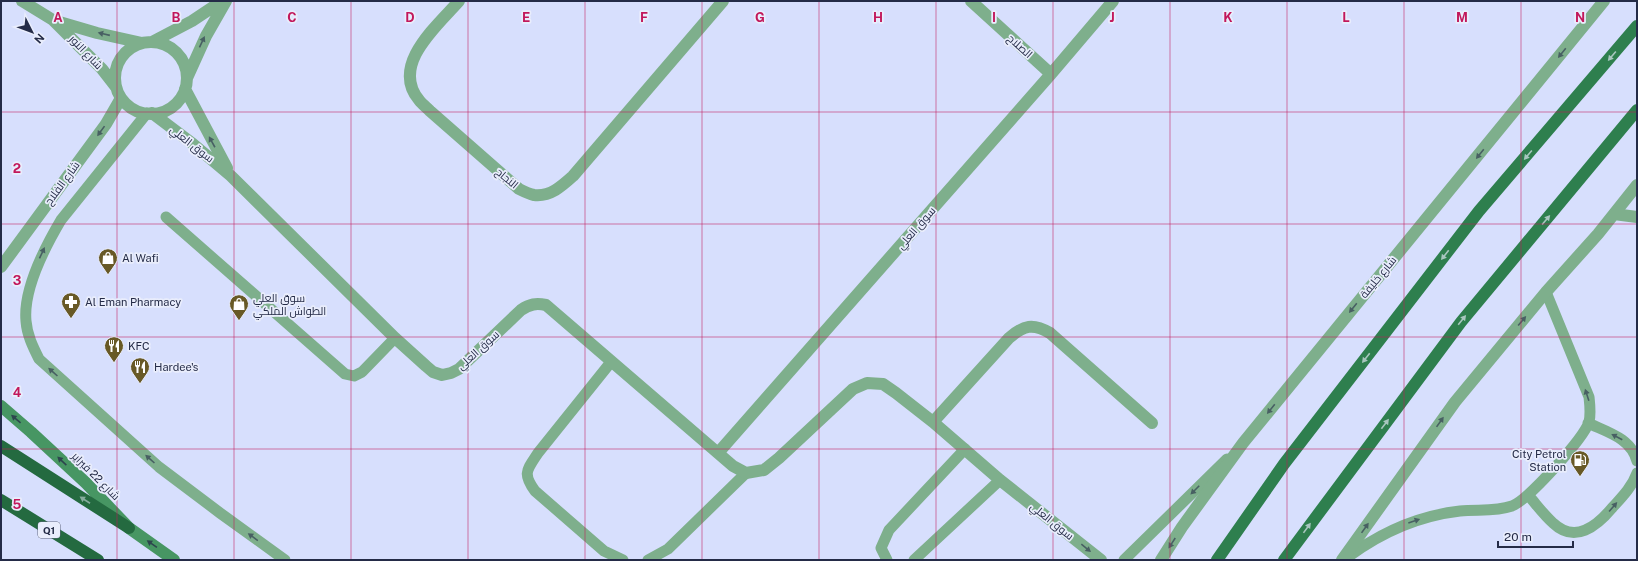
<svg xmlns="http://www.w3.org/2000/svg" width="1638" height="561" font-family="'Public Sans',Cairo,sans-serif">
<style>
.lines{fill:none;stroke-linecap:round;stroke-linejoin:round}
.lane{stroke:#7eaf8c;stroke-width:11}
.street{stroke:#7eaf8c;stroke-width:12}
.secondary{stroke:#479663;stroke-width:12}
.primary{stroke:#2e7f4e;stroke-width:12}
.highway{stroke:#246a40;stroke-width:12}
.oneway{fill:#486063}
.oneway2{fill:#a8c6bf}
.oneway3{fill:#2d464e}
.oneway4{fill:#86ac9e}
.grid{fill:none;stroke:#c2185b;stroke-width:1;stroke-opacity:0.55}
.labels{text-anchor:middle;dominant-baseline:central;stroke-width:3.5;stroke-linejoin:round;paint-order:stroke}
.shield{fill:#e9edfc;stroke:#5f657d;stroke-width:1}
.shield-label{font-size:10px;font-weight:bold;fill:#242b47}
.street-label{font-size:11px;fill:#242b47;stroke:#e9edfc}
.poi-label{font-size:11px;fill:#242b47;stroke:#e9edfc;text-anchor:start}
.grid-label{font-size:13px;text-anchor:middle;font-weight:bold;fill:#c2185b;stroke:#e9edfc;stroke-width:3.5;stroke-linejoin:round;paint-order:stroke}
</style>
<rect width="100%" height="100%" fill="#d7dffd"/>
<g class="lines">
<path class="lane" d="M 147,113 L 61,220 C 45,247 23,289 26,321 C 27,335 33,347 39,359 L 159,467 L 220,513 L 285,560
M 166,217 L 345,374 L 354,376 L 362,372 L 395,338
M 611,362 L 538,453 C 527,470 522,473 535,491 L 604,551 L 623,560
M 1588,423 C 1607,432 1631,438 1637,461
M 1528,495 C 1536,504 1544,515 1553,523 C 1575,544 1597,526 1612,508 C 1622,497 1632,487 1637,473
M 648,560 L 668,549 L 746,473
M 887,560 L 881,548 L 889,530 L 965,449
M 914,560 L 1000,480
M 1124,560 L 1227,459
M 1344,560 C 1379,533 1417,516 1460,511 C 1477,509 1495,512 1512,506 C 1529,499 1583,439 1589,422 C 1591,414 1590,406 1589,397 L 1546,292"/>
<path class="street" d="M 22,1 L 53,20 L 102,69 L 116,87
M 459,1 C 437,26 390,65 419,100 C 422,104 426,107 430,111 L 519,189 C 523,191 529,194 534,195 C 550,197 562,186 573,176 L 723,1
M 971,1 L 1051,74
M 56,21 L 97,33 L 142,43
M 152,42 L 192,21 L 222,1
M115 78a36 36 0 1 1 72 0a36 36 0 1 1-72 0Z
M 187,78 L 206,36 L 226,1
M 185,89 L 227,168
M 152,113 L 193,144 L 231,176 L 395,338 L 426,366 L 433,372 L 442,375 L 451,373 L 459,369 L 521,310 C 530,304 536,303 546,305 L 733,466 L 746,473 L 764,470 L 779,458 L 853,389 L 867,383 L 883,384 L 896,393 L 933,422 L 1000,480 L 1101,560
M 1614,214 L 1637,217
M 1,267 L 106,124 L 121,98
M 933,422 L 1009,338 C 1024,325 1033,323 1050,333 L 1152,423
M 718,453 L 1051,74 L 1113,1
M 1161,560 L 1182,527 L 1243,443 L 1604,1
M 1342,560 L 1455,402 L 1546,292 L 1598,234 L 1637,185"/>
<path class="secondary" d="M 1,406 L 31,432 L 86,483 L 129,528 L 174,560"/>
<path class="primary" d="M 1217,560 L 1284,464 L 1479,211 L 1637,26
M 1284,560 L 1461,322 L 1637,110"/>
<path class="highway" d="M 1,446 L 129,528
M 1,500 L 98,560"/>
</g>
<defs><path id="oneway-solid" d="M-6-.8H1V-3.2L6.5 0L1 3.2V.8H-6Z"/></defs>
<g class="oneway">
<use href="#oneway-solid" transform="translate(104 34) rotate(-167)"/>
<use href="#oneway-solid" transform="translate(202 42) rotate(-65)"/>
<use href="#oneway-solid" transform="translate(1562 53) rotate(129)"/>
<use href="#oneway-solid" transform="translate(101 131) rotate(126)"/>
<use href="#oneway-solid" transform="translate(212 142) rotate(-119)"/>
<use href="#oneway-solid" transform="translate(1480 154) rotate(129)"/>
<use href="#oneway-solid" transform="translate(42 253) rotate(-65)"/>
<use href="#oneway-solid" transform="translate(1353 308) rotate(129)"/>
<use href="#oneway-solid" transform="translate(1522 321) rotate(-50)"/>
<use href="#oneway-solid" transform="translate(53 372) rotate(-138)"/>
<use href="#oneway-solid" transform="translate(1587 395) rotate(-108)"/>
<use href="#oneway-solid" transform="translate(1271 409) rotate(129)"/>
<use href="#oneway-solid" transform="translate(1440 422) rotate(-55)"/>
<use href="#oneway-solid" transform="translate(1617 437) rotate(-152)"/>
<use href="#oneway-solid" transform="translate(150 459) rotate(-138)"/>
<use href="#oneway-solid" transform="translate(1195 490) rotate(135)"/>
<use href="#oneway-solid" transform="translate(1613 507) rotate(-49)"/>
<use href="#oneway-solid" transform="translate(1414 521) rotate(-19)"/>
<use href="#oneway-solid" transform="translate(1365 528) rotate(-55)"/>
<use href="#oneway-solid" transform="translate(253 537) rotate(-144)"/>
<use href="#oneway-solid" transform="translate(1172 543) rotate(123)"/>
<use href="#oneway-solid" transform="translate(1086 548) rotate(39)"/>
</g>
<g class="oneway2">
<use href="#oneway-solid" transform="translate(1612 56) rotate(130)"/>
<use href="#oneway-solid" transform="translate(1528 155) rotate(130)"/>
<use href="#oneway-solid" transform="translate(1546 220) rotate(-50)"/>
<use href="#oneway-solid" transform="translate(1445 255) rotate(128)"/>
<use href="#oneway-solid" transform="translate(1462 320) rotate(-51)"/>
<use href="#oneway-solid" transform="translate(1366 358) rotate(128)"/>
<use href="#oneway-solid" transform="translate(1385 424) rotate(-53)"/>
<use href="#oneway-solid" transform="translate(1307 528) rotate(-54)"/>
</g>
<g class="oneway3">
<use href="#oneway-solid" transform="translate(16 419) rotate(-140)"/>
<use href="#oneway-solid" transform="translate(62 461) rotate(-137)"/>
<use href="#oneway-solid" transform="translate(152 544) rotate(-145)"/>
</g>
<use class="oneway4" href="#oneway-solid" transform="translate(85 500) rotate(-147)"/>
<path class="grid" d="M 117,1 L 117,560M 234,1 L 234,560M 351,1 L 351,560M 468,1 L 468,560M 585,1 L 585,560M 702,1 L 702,560M 819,1 L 819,560M 936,1 L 936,560M 1053,1 L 1053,560M 1170,1 L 1170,560M 1287,1 L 1287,560M 1404,1 L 1404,560M 1521,1 L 1521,560M 1,112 L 1637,112M 1,224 L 1637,224M 1,337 L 1637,337M 1,449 L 1637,449"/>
<defs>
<g id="shop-pin" transform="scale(1)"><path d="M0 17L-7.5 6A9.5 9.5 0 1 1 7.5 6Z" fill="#685926" stroke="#e9edfc"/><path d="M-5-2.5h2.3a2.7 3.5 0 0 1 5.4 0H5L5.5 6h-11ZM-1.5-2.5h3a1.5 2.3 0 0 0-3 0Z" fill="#fff"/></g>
<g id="pharmacy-pin" transform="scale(1)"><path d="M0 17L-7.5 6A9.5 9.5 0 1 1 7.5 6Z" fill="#685926" stroke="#e9edfc"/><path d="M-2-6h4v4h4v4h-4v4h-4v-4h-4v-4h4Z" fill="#fff"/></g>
<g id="restaurant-pin" transform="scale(1)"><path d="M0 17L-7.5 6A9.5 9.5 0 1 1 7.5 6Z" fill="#685926" stroke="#e9edfc"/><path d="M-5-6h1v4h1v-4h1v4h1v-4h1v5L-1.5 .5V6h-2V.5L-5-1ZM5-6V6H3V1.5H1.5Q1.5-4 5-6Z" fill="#fff"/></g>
<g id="fuel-pin" transform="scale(1)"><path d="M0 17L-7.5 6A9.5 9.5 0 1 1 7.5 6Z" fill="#685926" stroke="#e9edfc"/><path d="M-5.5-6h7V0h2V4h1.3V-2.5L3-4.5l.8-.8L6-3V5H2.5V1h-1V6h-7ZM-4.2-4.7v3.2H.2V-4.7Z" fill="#fff"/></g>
</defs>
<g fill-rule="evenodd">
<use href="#shop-pin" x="108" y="258"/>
<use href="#pharmacy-pin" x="71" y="302"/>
<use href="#shop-pin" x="239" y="304"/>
<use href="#restaurant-pin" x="114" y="346"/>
<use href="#restaurant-pin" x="140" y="367"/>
<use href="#fuel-pin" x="1580" y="460"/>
</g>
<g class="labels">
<rect class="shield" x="38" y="522" width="22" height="16" rx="3"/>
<g class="shield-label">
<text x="49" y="530">Q1</text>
</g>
<g class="street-label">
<text transform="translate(1020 46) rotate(42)">الصلاح</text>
<text transform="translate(86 52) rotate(46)">شارع النور</text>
<text transform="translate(192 144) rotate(38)">سوق العلي</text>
<text transform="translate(507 178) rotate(40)">النجاح</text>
<text transform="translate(62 183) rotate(-54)">شارع الفلاح</text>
<text transform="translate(916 228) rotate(-49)">سوق العلي</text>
<text transform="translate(1378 277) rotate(-51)">شارع خليفة</text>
<text transform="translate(478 350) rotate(-42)">سوق العلي</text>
<text transform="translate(96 476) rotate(45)">شارع 22 فبراير</text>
<text transform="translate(1052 521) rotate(39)">سوق العلي</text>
</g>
<g class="poi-label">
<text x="122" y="258">Al Wafi</text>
<text x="253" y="298">سوق العلي<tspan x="253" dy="13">الطواش الملكي</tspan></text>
<text x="85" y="302">Al Eman Pharmacy</text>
<text x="128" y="346">KFC</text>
<text x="154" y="367">Hardee's</text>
<text x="1566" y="454" text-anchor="end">City Petrol<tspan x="1566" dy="13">Station</tspan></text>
</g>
</g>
<g class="grid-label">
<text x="58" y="22">A</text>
<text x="176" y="22">B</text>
<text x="292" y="22">C</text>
<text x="410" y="22">D</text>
<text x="526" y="22">E</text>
<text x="644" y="22">F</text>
<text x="760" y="22">G</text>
<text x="878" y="22">H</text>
<text x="994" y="22">I</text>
<text x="1112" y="22">J</text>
<text x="1228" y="22">K</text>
<text x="1346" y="22">L</text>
<text x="1462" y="22">M</text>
<text x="1580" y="22">N</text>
<text x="17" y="173">2</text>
<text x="17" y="285">3</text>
<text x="17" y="397">4</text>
<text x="17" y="509">5</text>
</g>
<rect width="1638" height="561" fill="none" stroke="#242b47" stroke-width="4"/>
<g transform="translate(32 32) rotate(132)" stroke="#e9edfc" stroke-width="3" paint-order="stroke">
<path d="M0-3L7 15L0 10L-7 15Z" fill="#242b47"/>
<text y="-6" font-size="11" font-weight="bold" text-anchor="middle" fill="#242b47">N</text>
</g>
<path d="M1498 541v6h75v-6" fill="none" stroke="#242b47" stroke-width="2"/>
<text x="1504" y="541" font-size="12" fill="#242b47" stroke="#e9edfc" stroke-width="3" paint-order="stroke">20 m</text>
</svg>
